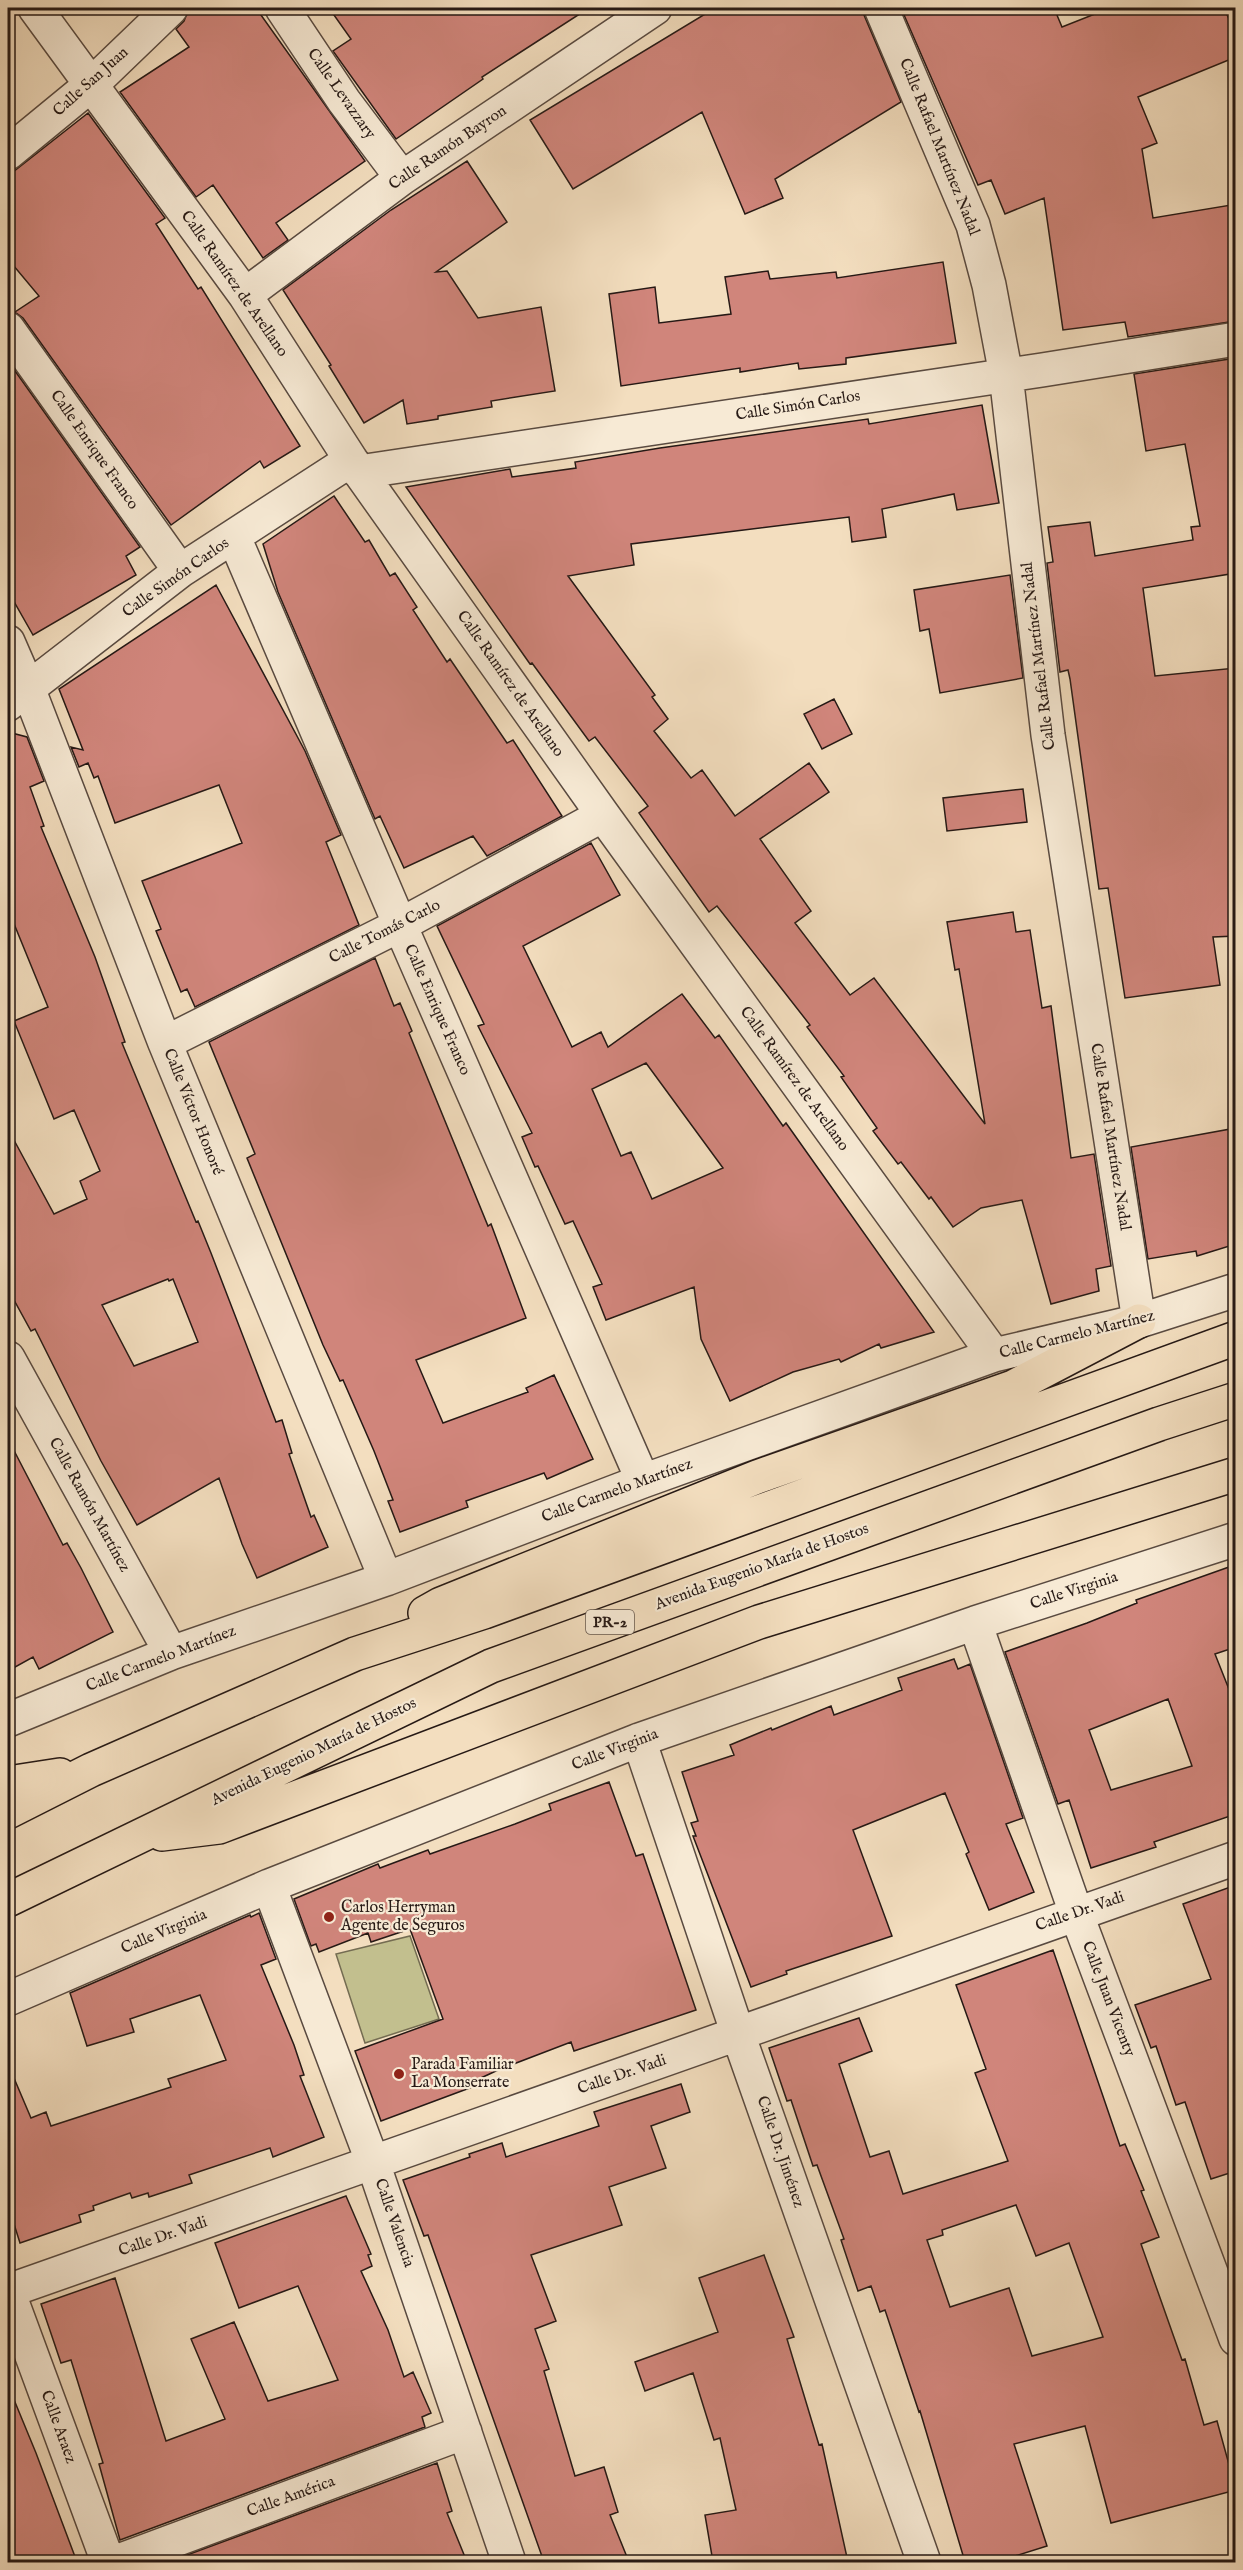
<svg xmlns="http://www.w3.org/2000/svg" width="1243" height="2570" font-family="'IM FELL English',serif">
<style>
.green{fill:#c2bf8e;stroke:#746c52;stroke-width:1.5}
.building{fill:#d0857b;stroke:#261915;stroke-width:1.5;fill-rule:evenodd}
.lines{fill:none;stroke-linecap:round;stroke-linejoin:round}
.minor-casing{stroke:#594a40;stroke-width:36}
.trunk-casing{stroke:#261915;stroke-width:36}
.minor{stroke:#f7ead5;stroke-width:33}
.trunk{stroke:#f3debf;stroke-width:33}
.poi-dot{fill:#8f2418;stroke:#f7ead5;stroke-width:2}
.labels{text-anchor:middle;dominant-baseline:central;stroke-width:4.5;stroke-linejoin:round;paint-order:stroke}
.shield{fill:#f7ead5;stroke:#65584f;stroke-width:1.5}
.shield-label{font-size:15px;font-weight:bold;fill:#261915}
.street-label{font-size:16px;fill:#261915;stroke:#f7ead5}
.poi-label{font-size:16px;fill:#261915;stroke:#f7ead5;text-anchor:start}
</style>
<rect width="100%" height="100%" fill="#f3debf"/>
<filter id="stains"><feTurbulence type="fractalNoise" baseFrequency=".00333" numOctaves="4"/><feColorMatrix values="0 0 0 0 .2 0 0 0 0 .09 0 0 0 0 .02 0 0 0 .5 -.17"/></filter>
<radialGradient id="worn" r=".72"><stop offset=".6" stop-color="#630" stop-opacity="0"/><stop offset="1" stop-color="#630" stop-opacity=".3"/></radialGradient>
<path class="green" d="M 410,1936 L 439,2019 L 365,2043 L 336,1954 Z"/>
<path class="building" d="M 189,8 L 256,8 L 365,161 L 276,223 L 288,240 L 263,258 L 213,185 L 196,197 L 120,92 L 189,47 L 176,29 L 184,21 Z
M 329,8 L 589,8 L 482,77 L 483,79 L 396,139 L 333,51 L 351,39 Z
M 715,8 L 863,8 L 864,15 L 901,102 L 775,179 L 783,198 L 745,214 L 702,112 L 573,189 L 530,120 Z
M 901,8 L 1054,8 L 1062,27 L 1110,8 L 1224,8 L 1236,35 L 1236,57 L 1138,97 L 1157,143 L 1142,149 L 1153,218 L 1231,205 L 1236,232 L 1236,321 L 1128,337 L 1125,322 L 1063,330 L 1044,198 L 1005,214 L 991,180 L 978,185 Z
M 88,113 L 165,218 L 156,224 L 198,289 L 201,287 L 300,446 L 264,468 L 260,461 L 171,525 L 23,318 L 15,312 L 39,296 L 8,259 L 8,176 Z
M 467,161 L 507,222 L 436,272 L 447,271 L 478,318 L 541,307 L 555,391 L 491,401 L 492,407 L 438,416 L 438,419 L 407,424 L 403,400 L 364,423 L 329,366 L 331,365 L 283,290 L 391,210 Z
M 943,262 L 956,343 L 846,358 L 846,364 L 799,369 L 798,363 L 740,372 L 740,368 L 621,386 L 609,294 L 655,287 L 659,323 L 731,314 L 725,277 L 768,271 L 770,279 L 836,272 L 837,278 Z
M 1236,358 L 1236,573 L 1143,588 L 1155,676 L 1236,668 L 1236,936 L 1213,937 L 1220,985 L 1125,998 L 1108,888 L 1099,889 L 1070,679 L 1068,670 L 1060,672 L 1047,563 L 1053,562 L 1048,527 L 1090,522 L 1095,556 L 1193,540 L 1191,527 L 1200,526 L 1185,444 L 1146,451 L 1134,374 Z
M 8,361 L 140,547 L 126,556 L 136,575 L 33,635 L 8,591 Z
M 982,405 L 999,503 L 957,510 L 954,494 L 882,509 L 886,537 L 852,542 L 849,517 L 631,544 L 634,565 L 568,576 L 655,695 L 652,697 L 668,719 L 654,731 L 691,778 L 702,770 L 735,816 L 809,763 L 829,792 L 760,839 L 811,911 L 795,923 L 850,995 L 874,978 L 985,1124 L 959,969 L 955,970 L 947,922 L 1013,912 L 1016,932 L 1030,930 L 1042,1008 L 1051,1006 L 1071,1158 L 1094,1154 L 1111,1266 L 1096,1269 L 1099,1291 L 1051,1304 L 1022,1200 L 981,1208 L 953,1227 L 931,1197 L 929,1199 L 901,1162 L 898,1164 L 873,1131 L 877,1128 L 841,1077 L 844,1076 L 807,1027 L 810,1025 L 717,906 L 709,912 L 639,813 L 648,806 L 595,737 L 589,741 L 532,663 L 530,664 L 406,487 L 510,469 L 512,477 L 576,468 L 575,462 L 660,448 L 868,419 L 869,424 Z
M 334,496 L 365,542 L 369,540 L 390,576 L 395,573 L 417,607 L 413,610 L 447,662 L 450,659 L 507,743 L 513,740 L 562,816 L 487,856 L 473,836 L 404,868 L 380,816 L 375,819 L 278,592 L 263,544 Z
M 1010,575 L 1023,678 L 940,693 L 929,629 L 920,631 L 914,590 Z
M 216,585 L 305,751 L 341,835 L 326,842 L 359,925 L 195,1007 L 187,989 L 181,992 L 156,931 L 161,929 L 142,881 L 242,843 L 219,785 L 115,823 L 98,776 L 94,778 L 88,763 L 79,767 L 71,747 L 83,750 L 59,689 Z
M 834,699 L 852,734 L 822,749 L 804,714 Z
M 8,732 L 27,737 L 44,781 L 30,787 L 44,826 L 41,827 L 95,957 L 125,1042 L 122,1043 L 196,1222 L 198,1221 L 211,1253 L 276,1422 L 282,1420 L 292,1453 L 289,1454 L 311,1517 L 314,1515 L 328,1547 L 257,1578 L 242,1544 L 219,1478 L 137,1525 L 101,1461 L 35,1329 L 31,1331 L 8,1289 L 8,1129 L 54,1214 L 87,1199 L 80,1181 L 100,1171 L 74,1110 L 54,1119 L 14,1021 L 48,1007 L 8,909 ZM 168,1279 L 169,1281 L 173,1279 L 198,1342 L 134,1366 L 102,1305 Z
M 1023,789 L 1027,822 L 947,831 L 943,798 Z
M 591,843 L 620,895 L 523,946 L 572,1047 L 601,1032 L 608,1047 L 682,994 L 715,1038 L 719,1035 L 783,1126 L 786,1123 L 934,1332 L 881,1348 L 879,1344 L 841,1362 L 839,1359 L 793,1372 L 730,1401 L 701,1339 L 694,1287 L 606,1320 L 593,1287 L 602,1284 L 573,1221 L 565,1224 L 538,1166 L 535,1167 L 522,1137 L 532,1133 L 478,1026 L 484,1024 L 437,926 ZM 646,1063 L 723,1168 L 652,1199 L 631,1152 L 621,1156 L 592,1089 Z
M 375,958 L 394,1006 L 400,1003 L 412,1031 L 409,1033 L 488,1226 L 491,1224 L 526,1318 L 416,1360 L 443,1423 L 528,1392 L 526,1388 L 554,1375 L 593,1459 L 547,1479 L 544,1473 L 466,1501 L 468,1507 L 400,1532 L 388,1501 L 393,1500 L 374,1451 L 343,1380 L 340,1381 L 323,1345 L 247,1158 L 255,1154 L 209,1042 Z
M 1236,1128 L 1236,1244 L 1197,1256 L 1196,1251 L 1148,1259 L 1131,1147 Z
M 8,1439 L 63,1545 L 67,1543 L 81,1568 L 113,1632 L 39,1669 L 33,1657 L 8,1671 Z
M 1229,1567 L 1236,1584 L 1236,1647 L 1215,1654 L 1236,1707 L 1236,1814 L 1154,1842 L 1156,1847 L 1091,1868 L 1069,1800 L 1058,1804 L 1005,1652 L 1087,1623 L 1137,1603 L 1136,1600 ZM 1168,1699 L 1192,1766 L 1111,1790 L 1089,1730 Z
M 954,1659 L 958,1669 L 970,1664 L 1023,1818 L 1006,1824 L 1034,1892 L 989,1910 L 966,1854 L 969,1852 L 945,1793 L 853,1830 L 892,1936 L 786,1971 L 787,1974 L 751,1987 L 693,1836 L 696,1836 L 691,1823 L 698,1821 L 682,1772 L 734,1755 L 730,1745 L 771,1728 L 772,1730 L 831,1706 L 834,1715 L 902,1690 L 898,1678 Z
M 609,1782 L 636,1856 L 643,1854 L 696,2010 L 574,2051 L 571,2042 L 498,2070 L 481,2078 L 483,2083 L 381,2121 L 355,2051 L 443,2019 L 410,1929 L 371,1942 L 368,1933 L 319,1952 L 316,1944 L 311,1946 L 294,1899 L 378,1864 L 380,1868 L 428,1850 L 430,1854 L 515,1824 L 551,1810 L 549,1804 Z
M 1236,1885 L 1236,2171 L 1211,2179 L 1185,2102 L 1176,2105 L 1156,2046 L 1151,2048 L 1135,2005 L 1211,1979 L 1183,1904 Z
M 259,1913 L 276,1959 L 261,1965 L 294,2045 L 304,2075 L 300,2076 L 324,2137 L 273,2157 L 270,2148 L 189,2175 L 192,2183 L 149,2197 L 148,2193 L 132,2198 L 130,2193 L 93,2206 L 94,2210 L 79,2215 L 81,2222 L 20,2243 L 8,2205 L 8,2064 L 31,2118 L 46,2112 L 51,2126 L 171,2087 L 168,2079 L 226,2060 L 200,1995 L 130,2019 L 134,2032 L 87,2046 L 70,1993 L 250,1915 L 251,1917 Z
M 1053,1950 L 1120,2146 L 1125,2144 L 1144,2190 L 1141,2191 L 1159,2237 L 1141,2244 L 1182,2360 L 1185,2359 L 1204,2425 L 1217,2421 L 1236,2490 L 1111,2523 L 1085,2426 L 1014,2444 L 1047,2546 L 996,2562 L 965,2562 L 920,2411 L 919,2412 L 885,2310 L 880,2312 L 871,2286 L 858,2291 L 841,2240 L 844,2239 L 817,2165 L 813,2166 L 791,2100 L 787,2101 L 769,2048 L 859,2018 L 872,2051 L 839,2064 L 870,2157 L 889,2151 L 903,2194 L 1008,2161 L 975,2073 L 986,2069 L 956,1985 ZM 1016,2205 L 1036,2256 L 1069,2243 L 1103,2337 L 1032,2356 L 1009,2288 L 950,2307 L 927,2240 L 943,2235 L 942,2230 Z
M 681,2084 L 690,2112 L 651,2126 L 666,2168 L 609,2187 L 622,2225 L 531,2255 L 556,2321 L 535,2329 L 549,2369 L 544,2371 L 575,2476 L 604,2467 L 618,2512 L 610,2515 L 629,2562 L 544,2562 L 428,2235 L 424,2236 L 403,2180 L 470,2157 L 469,2154 L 502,2143 L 506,2157 L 599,2126 L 594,2112 Z
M 346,2196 L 371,2254 L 368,2255 L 372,2266 L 361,2271 L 388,2330 L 404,2377 L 413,2372 L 431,2413 L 422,2417 L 425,2427 L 120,2540 L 99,2464 L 103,2463 L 71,2360 L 61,2363 L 41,2304 L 115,2278 L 166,2441 L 225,2419 L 191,2339 L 234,2322 L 268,2401 L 338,2380 L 298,2286 L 239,2308 L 215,2243 Z
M 764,2255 L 794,2337 L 787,2339 L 819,2445 L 822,2444 L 848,2562 L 713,2562 L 705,2515 L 736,2510 L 720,2438 L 714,2440 L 693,2373 L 645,2391 L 635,2362 L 718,2332 L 699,2278 Z
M 8,2390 L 10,2390 L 36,2453 L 77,2562 L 8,2562 Z
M 437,2463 L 452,2511 L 447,2513 L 467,2562 L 168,2562 Z"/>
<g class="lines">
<g class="minor-casing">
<path id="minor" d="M 35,8 L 245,295 L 351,460 L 603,815 L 994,1355
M 282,8 L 344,101 L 402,178
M 881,8 L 973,225 L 989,285 L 1006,375 L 1048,735 L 1139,1321
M 8,153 L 92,84 L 171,8
M 245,295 L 402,178 L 655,8
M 8,329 L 180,571
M 359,472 L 1042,370 L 1236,339
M 234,537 L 400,925 L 643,1481
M 8,642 L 28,688 L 165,1043 L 386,1579
M 8,704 L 180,571 L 351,460
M 165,1043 L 400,925 L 603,815
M 8,1358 L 171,1653
M 975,1623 L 1076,1913 L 1236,2339
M 8,1720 L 171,1653 L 386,1579 L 643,1481 L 994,1355 L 1139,1321 L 1236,1290
M 639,1740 L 738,2034 L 924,2562
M 269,1886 L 373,2163 L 509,2562
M 8,1999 L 269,1886 L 639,1740 L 975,1623 L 1236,1539
M 108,2562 L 8,2291 L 1236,1858
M 116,2562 L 465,2432"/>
</g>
<g class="trunk-casing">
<path id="trunk" d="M 425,1613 L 441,1604 L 757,1477 L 1013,1387 L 1139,1321
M 8,1783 L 60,1775
M 8,1812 L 91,1770 L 355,1654 L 484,1612 L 1236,1338
M 162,1834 L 219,1827 L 759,1622 L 1236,1474
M 8,1900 L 491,1666 L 1159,1424 L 1236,1399"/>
</g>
<use href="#minor" class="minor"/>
<use href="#trunk" class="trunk"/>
</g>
<g class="poi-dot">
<circle cx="329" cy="1917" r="6"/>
<circle cx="399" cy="2074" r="6"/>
</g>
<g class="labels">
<rect class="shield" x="586" y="1610" width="48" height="24" rx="4.5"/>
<g class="shield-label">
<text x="610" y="1622">PR-2</text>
</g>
<g class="street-label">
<text transform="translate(91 82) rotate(-42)">Calle San Juan</text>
<text transform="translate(341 94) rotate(55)">Calle Levazzary</text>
<text transform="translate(939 147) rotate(68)">Calle Rafael Martínez Nadal</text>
<text transform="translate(448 148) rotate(-34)">Calle Ramón Bayron</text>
<text transform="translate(234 284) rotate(55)">Calle Ramírez de Arellano</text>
<text transform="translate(798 406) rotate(-9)">Calle Simón Carlos</text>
<text transform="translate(94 450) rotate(55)">Calle Enrique Franco</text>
<text transform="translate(176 578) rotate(-35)">Calle Simón Carlos</text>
<text transform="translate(1039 656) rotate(-97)">Calle Rafael Martínez Nadal</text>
<text transform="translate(510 684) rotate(55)">Calle Ramírez de Arellano</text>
<text transform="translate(385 932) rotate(-27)">Calle Tomás Carlo</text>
<text transform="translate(437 1010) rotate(66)">Calle Enrique Franco</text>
<text transform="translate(794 1079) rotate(54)">Calle Ramírez de Arellano</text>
<text transform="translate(193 1112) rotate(68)">Calle Víctor Honoré</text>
<text transform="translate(1110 1137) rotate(81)">Calle Rafael Martínez Nadal</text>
<text transform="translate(1077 1335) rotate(-14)">Calle Carmelo Martínez</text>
<text transform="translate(617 1491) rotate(-20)">Calle Carmelo Martínez</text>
<text transform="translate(89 1505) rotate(61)">Calle Ramón Martínez</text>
<text transform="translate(762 1567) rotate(-20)">Avenida Eugenio María de Hostos</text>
<text transform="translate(1074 1591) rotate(-18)">Calle Virginia</text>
<text transform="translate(161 1659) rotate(-21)">Calle Carmelo Martínez</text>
<text transform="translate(615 1750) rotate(-21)">Calle Virginia</text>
<text transform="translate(314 1752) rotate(-26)">Avenida Eugenio María de Hostos</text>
<text transform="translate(1080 1912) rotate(-19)">Calle Dr. Vadi</text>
<text transform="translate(164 1932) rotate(-23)">Calle Virginia</text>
<text transform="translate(1108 1999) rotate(69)">Calle Juan Vicenty</text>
<text transform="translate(622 2075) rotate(-19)">Calle Dr. Vadi</text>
<text transform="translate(780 2152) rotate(71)">Calle Dr. Jiménez</text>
<text transform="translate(394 2223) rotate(71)">Calle Valencia</text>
<text transform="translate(163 2237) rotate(-19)">Calle Dr. Vadi</text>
<text transform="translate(58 2427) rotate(70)">Calle Araez</text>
<text transform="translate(291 2497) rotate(-20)">Calle América</text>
</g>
<g class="poi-label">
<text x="341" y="1908">Carlos Herryman<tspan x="341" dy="18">Agente de Seguros</tspan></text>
<text x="411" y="2065">Parada Familiar<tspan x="411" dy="18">La Monserrate</tspan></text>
</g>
</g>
<rect width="1243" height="2570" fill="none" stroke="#f3debf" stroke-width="30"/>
<rect x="9" y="9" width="1225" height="2552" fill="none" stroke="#261915" stroke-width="3"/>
<rect x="15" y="15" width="1213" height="2540" fill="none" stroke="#261915" stroke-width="1.5"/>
<rect width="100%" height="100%" filter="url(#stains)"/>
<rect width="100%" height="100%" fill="url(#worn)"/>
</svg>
